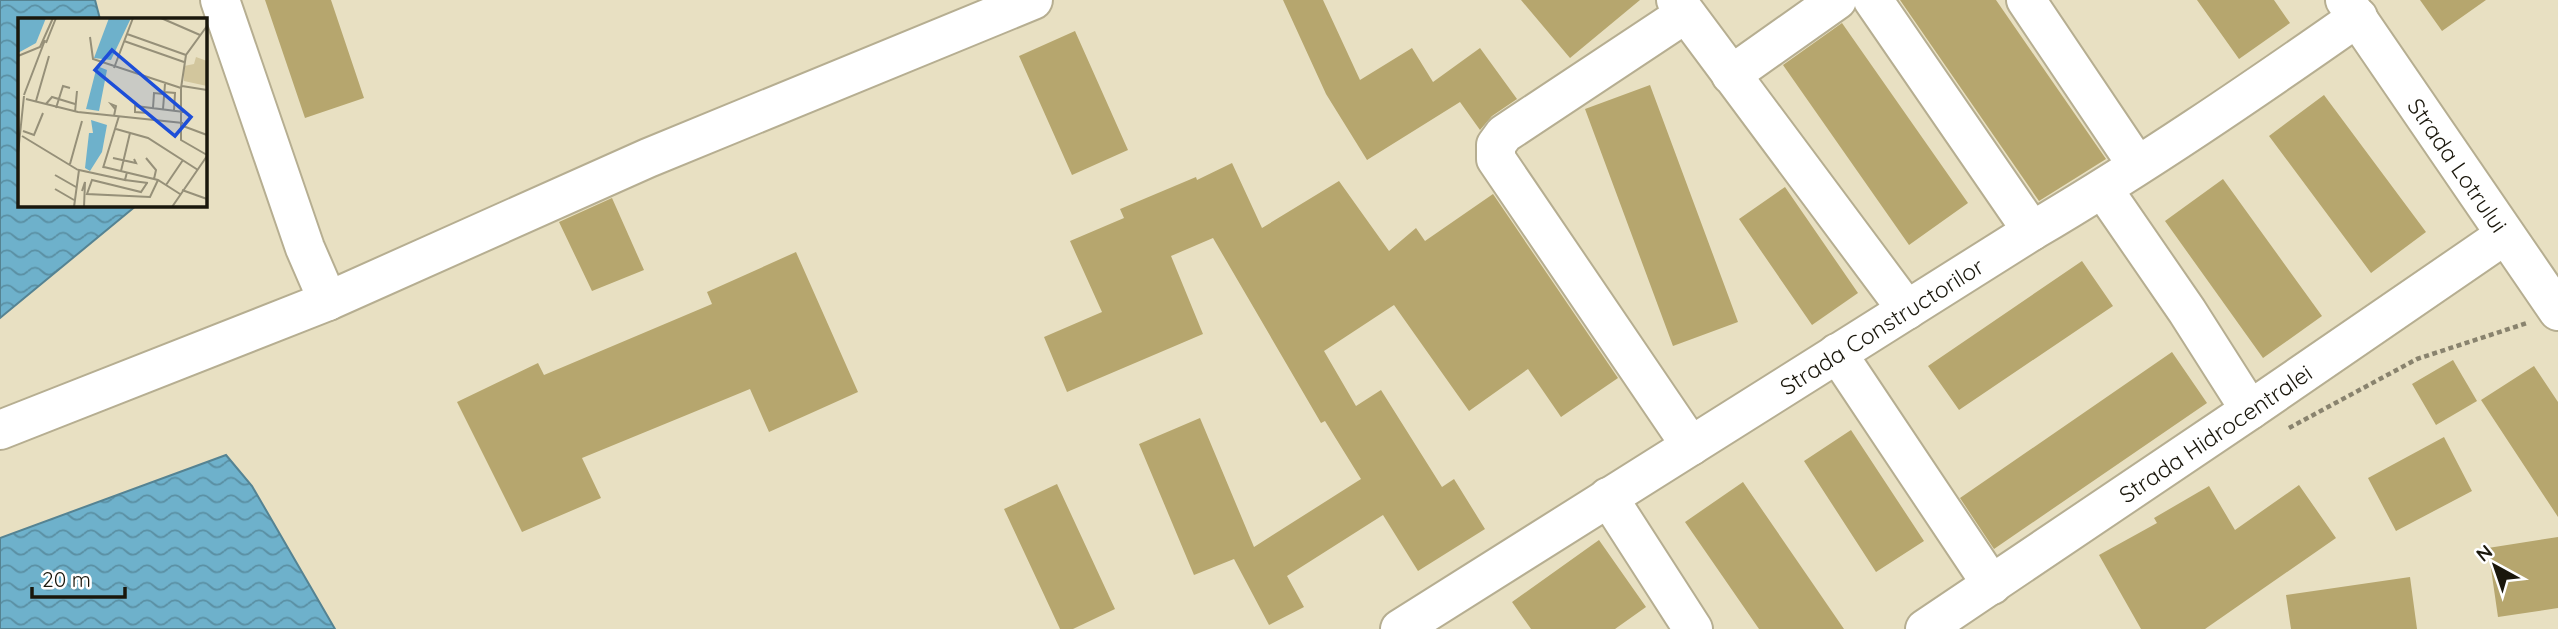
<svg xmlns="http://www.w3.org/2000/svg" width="2558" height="629" font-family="Quicksand,sans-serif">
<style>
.water{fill:url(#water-waves);stroke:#558392;stroke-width:2}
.building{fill:#b6a66e}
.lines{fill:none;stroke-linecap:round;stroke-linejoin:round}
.minor-casing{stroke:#b6ae91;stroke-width:42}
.path{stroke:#89836e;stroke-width:4.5;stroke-dasharray:5 3.5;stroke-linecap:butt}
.minor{stroke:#fff;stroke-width:38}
.labels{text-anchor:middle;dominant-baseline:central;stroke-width:5;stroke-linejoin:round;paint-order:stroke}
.street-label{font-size:23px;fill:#1a170c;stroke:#fff}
.inset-road{fill:none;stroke:#969079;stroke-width:2}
.view{fill:#1d4ed8;fill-opacity:0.15;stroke:#1d4ed8;stroke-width:3.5}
.inset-edge{fill:none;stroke:#1a170c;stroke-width:3.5}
</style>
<defs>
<pattern id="water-waves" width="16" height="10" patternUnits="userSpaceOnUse" patternTransform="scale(1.75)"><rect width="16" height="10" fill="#6eb1cb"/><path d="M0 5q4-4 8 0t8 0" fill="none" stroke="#5a8fa3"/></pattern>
</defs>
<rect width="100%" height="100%" fill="#e8e0c2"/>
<path class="water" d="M 0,0 L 95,0 L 100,19 L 19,19 L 19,205 L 137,205 L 0,318 Z
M 226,455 L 252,486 L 335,629 L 0,629 L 0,538 Z"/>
<path class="building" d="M 265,0 L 331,0 L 364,98 L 305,118 Z
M 1283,0 L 1323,0 L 1360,80 L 1412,48 L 1433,82 L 1480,48 L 1517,99 L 1492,116 L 1480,130 L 1460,102 L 1367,160 L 1326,94 Z
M 1521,0 L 1640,0 L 1570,58 Z
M 1900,0 L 1996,0 L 2106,159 L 2039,201 Z
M 2197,0 L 2274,0 L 2290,23 L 2239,59 Z
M 2420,0 L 2486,0 L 2442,31 Z
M 1842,23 L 1968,203 L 1909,245 L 1783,65 Z
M 1075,31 L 1128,150 L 1072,175 L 1019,56 Z
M 1650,85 L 1738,322 L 1673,346 L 1585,109 Z
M 2324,95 L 2426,232 L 2371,273 L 2269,136 Z
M 1232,163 L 1262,228 L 1339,181 L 1389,251 L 1416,228 L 1425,241 L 1493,194 L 1618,378 L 1561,417 L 1528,369 L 1469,411 L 1394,305 L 1324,351 L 1356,406 L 1381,390 L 1442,487 L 1454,479 L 1485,529 L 1418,571 L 1383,515 L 1287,576 L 1304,607 L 1269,625 L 1234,559 L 1194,575 L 1139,444 L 1200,418 L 1254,547 L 1361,479 L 1325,421 L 1321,423 L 1213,238 L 1171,256 L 1203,334 L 1067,392 L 1044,337 L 1102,312 L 1070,241 L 1124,218 L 1120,209 L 1196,177 L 1197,180 Z
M 2223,179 L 2322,316 L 2263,358 L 2165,221 Z
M 1785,187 L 1858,293 L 1812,325 L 1739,219 Z
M 612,198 L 644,270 L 592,291 L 559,222 Z
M 796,252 L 858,392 L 769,432 L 750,389 L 582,458 L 601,498 L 522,532 L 457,402 L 538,363 L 544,375 L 712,304 L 707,292 Z
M 2082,261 L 2113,306 L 1959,410 L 1928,366 Z
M 2172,352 L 2207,403 L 1994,549 L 1960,498 Z
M 2453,360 L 2477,401 L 2436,425 L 2412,384 Z
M 2534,366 L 2558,402 L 2558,517 L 2481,400 Z
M 1851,430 L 1924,541 L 1876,572 L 1804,461 Z
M 2444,437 L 2472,491 L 2396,531 L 2368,478 Z
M 1743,482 L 1844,629 L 1759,629 L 1685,522 Z
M 1057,484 L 1115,609 L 1073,629 L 1060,629 L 1004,509 Z
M 2299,485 L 2336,538 L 2205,629 L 2141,629 L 2099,555 L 2157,523 L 2154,518 L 2209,486 L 2235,530 Z
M 2558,537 L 2558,608 L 2498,617 L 2488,548 Z
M 1599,540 L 1646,607 L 1615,629 L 1531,629 L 1512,602 Z
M 2410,577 L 2417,629 L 2291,629 L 2286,595 Z"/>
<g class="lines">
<g class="minor-casing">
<g id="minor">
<path d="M 220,0 L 305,248 L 328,301"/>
<path d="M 1676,0 L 1907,310"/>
<path d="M 1873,0 L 2032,231"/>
<path d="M 2026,0 L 2137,165"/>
<path id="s1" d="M 2345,0 L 2558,311"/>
<path d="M 1685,14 L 1504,134 L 1496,145 L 1496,159 L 1691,446"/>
<path d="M 1731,75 L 1837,0"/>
<path d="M 2103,189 L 2187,311 L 2250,410"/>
<path d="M 1837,353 L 1992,585"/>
<path d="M 0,430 L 328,301 L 648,158 L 1033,0"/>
<path d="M 1608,497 L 1693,629"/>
<path id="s2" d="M 1400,629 L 2032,231 C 2144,165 2251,92 2358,17"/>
<path id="s3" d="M 1925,629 L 2250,410 L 2505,235"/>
</g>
</g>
<path class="path" d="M 2289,428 L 2417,359 L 2527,323"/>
<use href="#minor" class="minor"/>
</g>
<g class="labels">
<g class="street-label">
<text stroke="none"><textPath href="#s1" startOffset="200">Strada Lotrului</textPath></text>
<text stroke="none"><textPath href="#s2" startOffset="569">Strada Constructorilor</textPath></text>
<text stroke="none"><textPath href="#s3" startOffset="350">Strada Hidrocentralei</textPath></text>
</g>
</g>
<g transform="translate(18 18)">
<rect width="189" height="189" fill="#e8e0c2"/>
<path d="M 178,39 L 189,43 L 189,68 L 166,63 L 166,48 L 176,46 Z" fill="#d2c69d"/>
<path d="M 0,0 L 28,0 L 18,25 L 0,35 ZM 91,0 L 113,0 L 93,42 L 76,40 ZM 79,48 L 89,52 L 81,93 L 68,91 ZM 73,102 L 89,107 L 84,134 L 72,153 L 67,150 L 71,115 L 75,115 Z" fill="#6eb1cb"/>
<path class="inset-road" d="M 143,0 L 182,17M 189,8 L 168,37 L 163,70 L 163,122 L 189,137M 109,16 L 168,37M 72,19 L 75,41 L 163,70M 106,23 L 166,44M 28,25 L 38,0M 0,38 L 22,29 L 35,0M 96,50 L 115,0M 164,68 L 189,72M 146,74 L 157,75 L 156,93M 6,77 L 27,22M 8,81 L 60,94 L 165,105M 18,83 L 31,38M 28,86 L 34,79 L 57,86M 38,90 L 45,68 L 52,70M 135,90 L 136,75 L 146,76M 145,91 L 147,66M 57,94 L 59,73M 130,95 L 117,94 L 117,88 L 166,94M 96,98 L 98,88 L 93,86 L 97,91M 165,108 L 189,117M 98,111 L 130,120 L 180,152M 5,113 L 16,117 L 25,95M 4,118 L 60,152M 0,135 L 6,78M 95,140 L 118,145 L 116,141M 128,140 L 138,152 L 136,161M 52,146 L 64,103M 86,149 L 140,162 L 162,176M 85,150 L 101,98M 103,153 L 112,115M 37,157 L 58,169M 107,162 L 130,165M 129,165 L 123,174 L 74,162 L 69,176 L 132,179 L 140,162M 148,167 L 165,142M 37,171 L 56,182M 164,172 L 189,181M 64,173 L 67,164 L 66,189M 56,189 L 61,152 L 107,162 L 109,154M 154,189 L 189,138"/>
<path class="view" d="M 94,32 L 173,99 L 157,118 L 77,52 Z"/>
<rect width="189" height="189" class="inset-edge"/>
</g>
<g transform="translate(2495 566) rotate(320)" stroke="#ffffff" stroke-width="5" paint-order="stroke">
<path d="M0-5L12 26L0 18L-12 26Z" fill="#1a170c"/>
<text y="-10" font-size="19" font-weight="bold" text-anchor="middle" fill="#1a170c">N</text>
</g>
<path d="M32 587v10h93v-10" fill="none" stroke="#1a170c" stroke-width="3.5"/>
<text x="42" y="587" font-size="21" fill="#1a170c" stroke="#ffffff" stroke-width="5" paint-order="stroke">20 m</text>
</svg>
